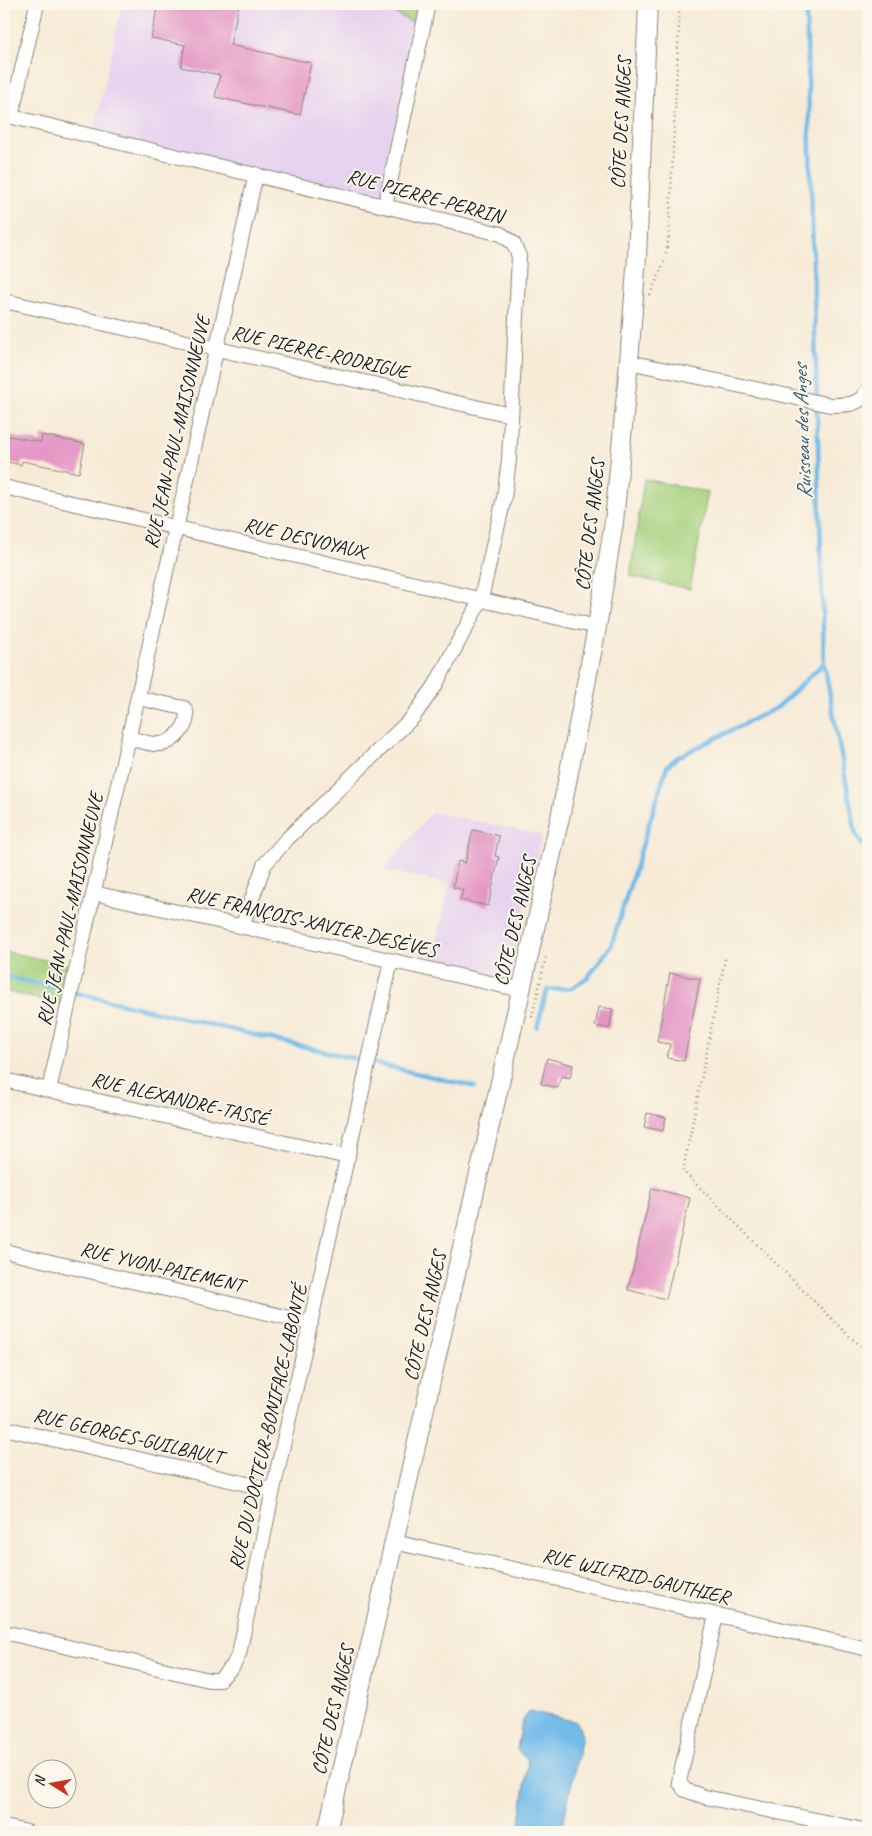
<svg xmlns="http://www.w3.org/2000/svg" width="872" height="1836" font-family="Caveat,sans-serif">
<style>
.built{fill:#e7d2ef}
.green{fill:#a6d27e;stroke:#61774d}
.water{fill:#72bbea;stroke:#476c83}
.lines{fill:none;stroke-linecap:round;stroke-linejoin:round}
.stream{stroke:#72bbea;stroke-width:4.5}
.building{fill:#e497c5}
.minor-casing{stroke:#8a847a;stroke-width:16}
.tertiary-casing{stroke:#8a847a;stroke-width:20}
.path{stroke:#8a847a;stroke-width:2.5;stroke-dasharray:1 4;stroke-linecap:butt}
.minor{stroke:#fff;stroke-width:14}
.tertiary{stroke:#fff;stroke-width:18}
.labels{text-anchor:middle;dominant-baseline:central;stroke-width:4;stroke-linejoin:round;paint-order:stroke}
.street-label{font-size:20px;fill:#1c1c1c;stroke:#fbf7ec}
.water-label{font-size:21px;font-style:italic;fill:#3e5c6e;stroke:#fbf7ec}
</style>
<rect width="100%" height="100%" fill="#fbf7ec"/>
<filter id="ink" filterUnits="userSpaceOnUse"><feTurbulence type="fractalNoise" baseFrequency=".02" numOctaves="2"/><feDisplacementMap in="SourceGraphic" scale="10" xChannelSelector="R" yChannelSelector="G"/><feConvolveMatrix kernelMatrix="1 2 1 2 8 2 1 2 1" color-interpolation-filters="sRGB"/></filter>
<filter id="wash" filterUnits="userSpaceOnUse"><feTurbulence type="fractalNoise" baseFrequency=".0096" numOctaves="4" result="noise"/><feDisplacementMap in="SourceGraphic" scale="20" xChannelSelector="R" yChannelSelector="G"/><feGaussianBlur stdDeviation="1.12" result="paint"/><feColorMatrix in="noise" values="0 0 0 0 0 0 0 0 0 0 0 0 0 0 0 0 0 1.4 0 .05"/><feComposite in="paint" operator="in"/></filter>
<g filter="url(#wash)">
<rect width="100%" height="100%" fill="#f7ebd7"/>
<path class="built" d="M 122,4 L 375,4 L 423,27 L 385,206 L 93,136 Z
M 432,812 L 542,835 L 507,984 L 430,970 L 450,884 L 383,870 Z"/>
<path class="green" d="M 375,4 L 428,4 L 423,27 Z
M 644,479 L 708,492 L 690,589 L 630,576 Z
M 4,951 L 77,967 L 68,1006 L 4,991 Z"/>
<path class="water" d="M 529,1711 L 577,1722 L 582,1736 L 563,1823 C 551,1831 533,1829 520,1823 L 528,1760 L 517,1750 L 522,1722 Z"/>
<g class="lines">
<path class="stream" d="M 806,4 L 824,663 L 856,835 L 868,853
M 4,976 L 475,1087
M 537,1027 L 547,990 L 572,988 L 588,977 L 611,946 L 667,766 L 678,757 L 778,707 L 824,663"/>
</g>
<g id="blocks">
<path class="building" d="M 158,4 L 239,4 L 230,45 L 311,63 L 300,115 L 215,97 L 220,75 L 181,67 L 185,45 L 151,38 Z
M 4,435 L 41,442 L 42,435 L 85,444 L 79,473 L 22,461 L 21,465 L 4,461 Z
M 473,830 L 499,836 L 495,856 L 499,857 L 488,906 L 460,900 L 463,890 L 453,887 L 458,861 L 465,863 Z
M 670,973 L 700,979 L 684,1061 L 667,1058 L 670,1044 L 657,1042 Z
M 599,1007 L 613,1009 L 609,1029 L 595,1026 Z
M 547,1058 L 573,1065 L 570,1078 L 561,1076 L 558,1088 L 541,1084 Z
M 647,1113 L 666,1117 L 663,1131 L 644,1127 Z
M 652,1188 L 690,1198 L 666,1299 L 628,1290 Z"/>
</g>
</g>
<g filter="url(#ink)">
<use href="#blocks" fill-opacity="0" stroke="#8a847a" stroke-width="1"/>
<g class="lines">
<g class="minor-casing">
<path id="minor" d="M 4,115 L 501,234 L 513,243 L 519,256 L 509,460 L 504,498 L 481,599 L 435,686 L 413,717 L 288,838 L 264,865 L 242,927
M 11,117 L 37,4
M 385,206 L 428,4
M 4,301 L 511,415
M 629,362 L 830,405 C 847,405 859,406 868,390
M 4,487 L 597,627
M 129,738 C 138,740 150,745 160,744 C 174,744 194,721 184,708 L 138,698
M 94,893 L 521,990
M 4,1080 L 348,1157
M 49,1090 L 256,174
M 4,1251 L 311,1323
M 4,1428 L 273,1490
M 394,1542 L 868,1649
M 716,1615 L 679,1782 L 685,1790 L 705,1797 L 868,1831
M 4,1632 L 209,1680 L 219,1680 L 233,1666 L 239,1654 L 273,1490 L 391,961
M 4,1831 L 9,1828 L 27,1832"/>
</g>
<g class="tertiary-casing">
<path id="tertiary" d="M 327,1832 L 511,1035 L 561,813 L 597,627 L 614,522 L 629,362 L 637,256 L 648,4"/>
</g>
<path class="path" d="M 650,295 L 665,260 L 669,235 L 680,4
M 725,959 L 683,1171 L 850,1337 L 868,1351
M 532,1017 L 546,957"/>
<use href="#minor" class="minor"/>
<use href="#tertiary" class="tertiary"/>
</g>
</g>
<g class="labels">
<g class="street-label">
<text transform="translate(621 123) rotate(-87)">CÔTE DES ANGES</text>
<text transform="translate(425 196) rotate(15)">RUE PIERRE-PERRIN</text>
<text transform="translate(320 352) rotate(13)">RUE PIERRE-RODRIGUE</text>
<text transform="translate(177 432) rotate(-77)">RUE JEAN-PAUL-MAISONNEUVE</text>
<text transform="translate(590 525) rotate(-83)">CÔTE DES ANGES</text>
<text transform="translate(305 538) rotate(13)">RUE DESVOYAUX</text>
<text transform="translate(70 909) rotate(-77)">RUE JEAN-PAUL-MAISONNEUVE</text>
<text transform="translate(515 921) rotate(-77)">CÔTE DES ANGES</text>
<text transform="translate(312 922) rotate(13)">RUE FRANÇOIS-XAVIER-DESÈVES</text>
<text transform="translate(180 1099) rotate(13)">RUE ALEXANDRE-TASSÉ</text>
<text transform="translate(162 1267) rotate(13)">RUE YVON-PAIEMENT</text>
<text transform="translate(425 1316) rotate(-77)">CÔTE DES ANGES</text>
<text transform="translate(268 1427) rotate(-77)">RUE DU DOCTEUR-BONIFACE-LABONTÉ</text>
<text transform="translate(128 1436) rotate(13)">RUE GEORGES-GUILBAULT</text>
<text transform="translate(636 1576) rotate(13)">RUE WILFRID-GAUTHIER</text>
<text transform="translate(333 1710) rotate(-77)">CÔTE DES ANGES</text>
</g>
<g class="water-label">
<text transform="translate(802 432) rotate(-92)">Ruisseau des Anges</text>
</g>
</g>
<rect width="872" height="1836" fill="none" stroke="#fbf7ec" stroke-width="20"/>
<g transform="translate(52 1784) rotate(281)"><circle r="24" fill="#fbf7ec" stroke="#a29f99"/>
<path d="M0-4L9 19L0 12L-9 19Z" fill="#c8321e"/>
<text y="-8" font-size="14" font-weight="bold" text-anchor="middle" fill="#1c1c1c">N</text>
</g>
</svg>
